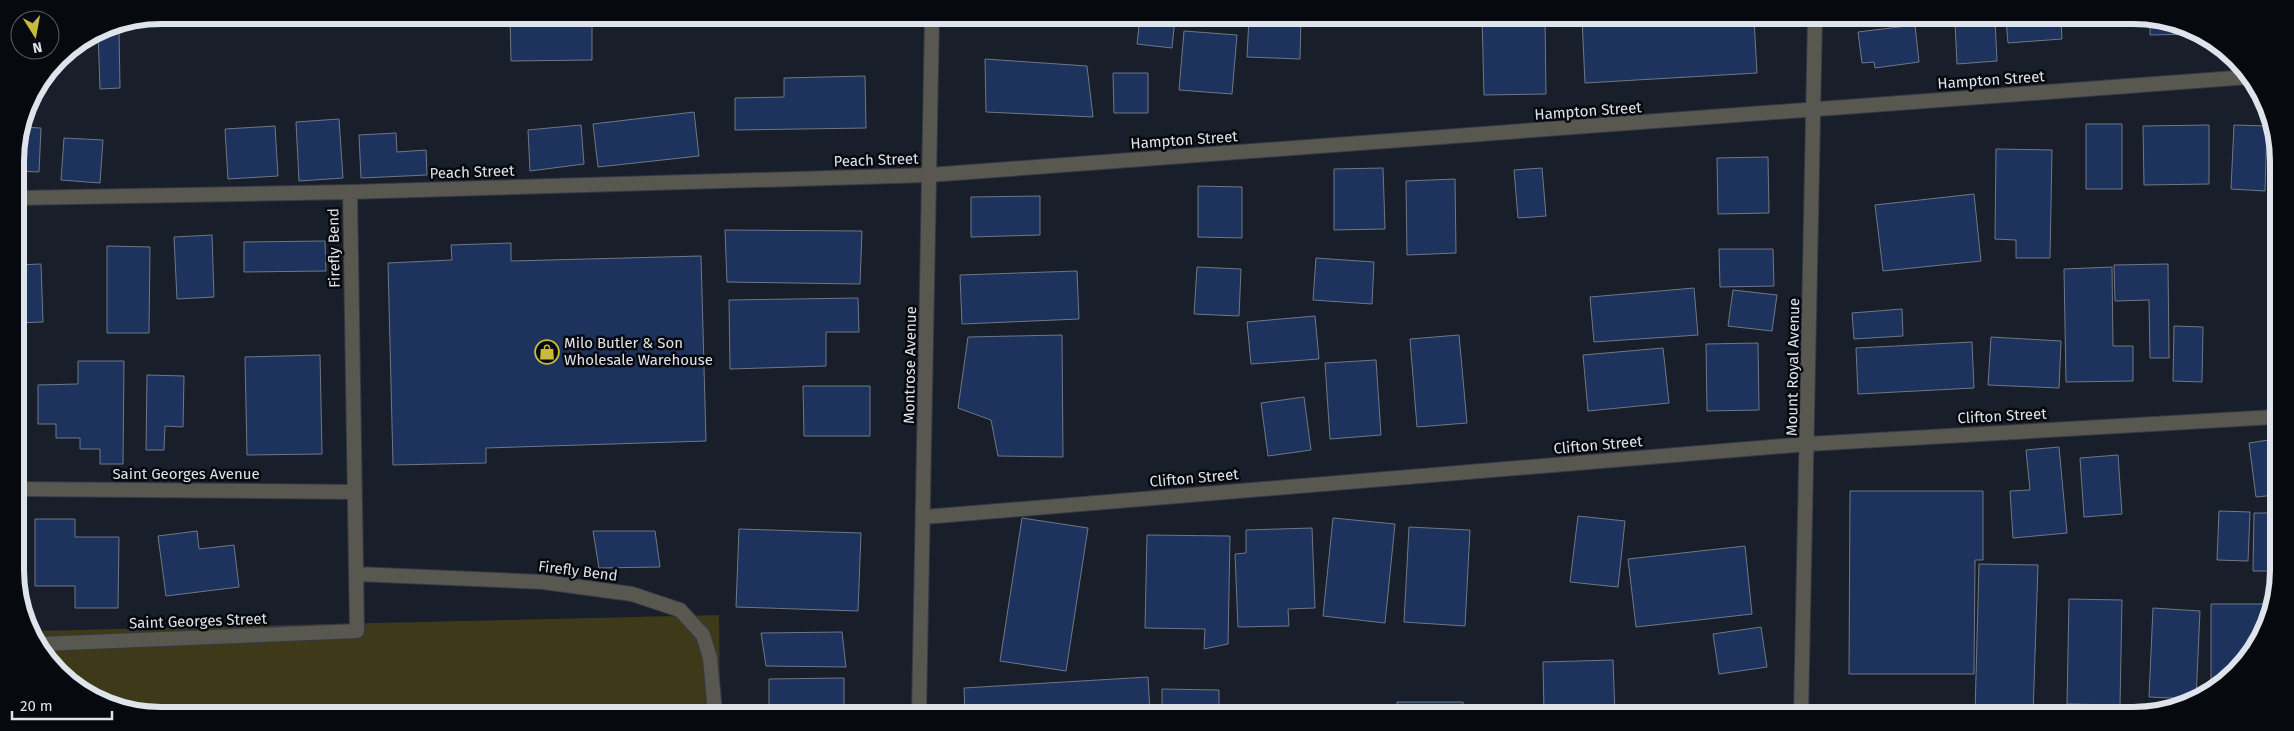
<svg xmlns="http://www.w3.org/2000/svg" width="2294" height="731" font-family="'Fira Sans',sans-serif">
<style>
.green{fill:#3e3a19}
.building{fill:#1d325d;stroke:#6f7785}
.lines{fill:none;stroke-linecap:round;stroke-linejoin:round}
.minor-casing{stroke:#353a45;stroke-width:16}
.tertiary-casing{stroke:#353a45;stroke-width:16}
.minor{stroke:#585750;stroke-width:14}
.tertiary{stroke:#585750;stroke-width:14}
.labels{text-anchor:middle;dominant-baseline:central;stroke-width:5;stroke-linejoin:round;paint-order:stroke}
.street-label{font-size:15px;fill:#dfe3eb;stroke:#06090d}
.poi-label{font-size:15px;fill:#dfe3eb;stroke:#06090d;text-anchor:start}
.rim{fill:none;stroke:#dfe3eb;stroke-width:6}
</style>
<rect width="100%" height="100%" fill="#191f2a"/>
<path class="green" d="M 719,615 L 720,712 L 123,711 L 51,667 L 34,631 Z"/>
<path class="building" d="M 233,15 L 276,15 L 276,25 L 232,23 Z
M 510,16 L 592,16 L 592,60 L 511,61 Z
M 1140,17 L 1175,18 L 1172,48 L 1137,44 Z
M 1249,18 L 1301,18 L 1300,59 L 1247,57 Z
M 1482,18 L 1545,18 L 1546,94 L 1484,95 Z
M 1582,19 L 1754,19 L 1757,73 L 1585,83 Z
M 1995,20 L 1997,61 L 1957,64 L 1955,23 Z
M 2006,20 L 2061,20 L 2062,39 L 2008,43 Z
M 2150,20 L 2171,20 L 2194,34 L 2150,35 Z
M 1915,25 L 1919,62 L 1875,68 L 1874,62 L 1862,63 L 1858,32 Z
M 98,30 L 119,30 L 120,88 L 100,89 Z
M 1184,31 L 1237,35 L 1232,94 L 1179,90 Z
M 985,59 L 1087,66 L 1093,117 L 986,112 Z
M 1113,73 L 1148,73 L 1148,113 L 1114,113 Z
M 865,76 L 866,128 L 735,130 L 735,98 L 784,97 L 784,78 Z
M 694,112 L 699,156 L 598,167 L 593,124 Z
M 339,119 L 343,178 L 299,181 L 296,122 Z
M 2086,124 L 2122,124 L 2122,189 L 2086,189 Z
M 581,125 L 584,164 L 530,171 L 528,130 Z
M 2209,125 L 2209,184 L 2144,185 L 2143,126 Z
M 2234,125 L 2267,126 L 2265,191 L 2231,189 Z
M 275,126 L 278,176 L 228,179 L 225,129 Z
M 22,127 L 41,128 L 39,172 L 15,171 L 15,151 Z
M 396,133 L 397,152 L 426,150 L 427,175 L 361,178 L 359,135 Z
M 64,138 L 103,140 L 100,183 L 61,180 Z
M 1996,149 L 2052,150 L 2050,258 L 2016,258 L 2016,240 L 1995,239 Z
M 1768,157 L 1769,213 L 1718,214 L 1717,158 Z
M 1383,168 L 1385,229 L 1334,230 L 1334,169 Z
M 1542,168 L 1546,216 L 1518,218 L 1514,170 Z
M 1455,179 L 1456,253 L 1407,255 L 1406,181 Z
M 1198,186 L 1242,187 L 1242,238 L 1198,237 Z
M 1974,194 L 1981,261 L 1883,271 L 1875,205 Z
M 1040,196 L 1040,235 L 971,237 L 971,197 Z
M 725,230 L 862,231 L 860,284 L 727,282 Z
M 212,235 L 214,297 L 177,299 L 174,237 Z
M 325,241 L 326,271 L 244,272 L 244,242 Z
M 511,243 L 511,261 L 701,256 L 706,441 L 486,448 L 486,463 L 393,465 L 388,263 L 452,260 L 451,245 Z
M 107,246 L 150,247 L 149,333 L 107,333 Z
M 1719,249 L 1773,249 L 1774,286 L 1720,287 Z
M 1316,258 L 1374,262 L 1372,304 L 1313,300 Z
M 41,264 L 43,322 L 16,323 L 16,265 Z
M 2168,264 L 2169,358 L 2150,358 L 2149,300 L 2115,301 L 2114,265 Z
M 1197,267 L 1241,269 L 1239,316 L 1194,314 Z
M 2112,267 L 2113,346 L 2133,346 L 2133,381 L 2066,382 L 2064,269 Z
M 1077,271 L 1079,319 L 962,324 L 960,275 Z
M 1694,288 L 1698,335 L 1594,342 L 1590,297 Z
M 1733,290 L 1777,295 L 1772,331 L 1728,326 Z
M 858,298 L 859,332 L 826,332 L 826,366 L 730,369 L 729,300 Z
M 1902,309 L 1903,336 L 1854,339 L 1852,313 Z
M 1315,316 L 1319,359 L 1251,364 L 1247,322 Z
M 2174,326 L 2203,327 L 2202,382 L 2173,381 Z
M 1062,335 L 1063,457 L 998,456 L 991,420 L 958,408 L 968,337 Z
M 1459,335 L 1467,423 L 1417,427 L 1410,339 Z
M 1991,337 L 2061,341 L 2059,388 L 1988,385 Z
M 1972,342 L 1974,388 L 1858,394 L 1856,348 Z
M 1758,343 L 1759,410 L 1707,411 L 1706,344 Z
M 1663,348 L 1669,403 L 1588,411 L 1583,355 Z
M 320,355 L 322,454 L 247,455 L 245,357 Z
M 1376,360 L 1381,435 L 1330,439 L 1325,363 Z
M 78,361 L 124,361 L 123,464 L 100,464 L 100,449 L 80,449 L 80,438 L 56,438 L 56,424 L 38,424 L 38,385 L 78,384 Z
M 147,375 L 184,376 L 183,427 L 165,426 L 164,450 L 146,450 Z
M 803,386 L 870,386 L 870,436 L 804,436 Z
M 1304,397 L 1311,450 L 1268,456 L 1261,403 Z
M 2275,439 L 2275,495 L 2256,497 L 2249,443 Z
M 2059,447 L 2067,533 L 2013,538 L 2010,491 L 2030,490 L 2026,450 Z
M 2118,455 L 2122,514 L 2084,517 L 2080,458 Z
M 1850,491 L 1983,491 L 1983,560 L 1975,560 L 1974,674 L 1849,674 Z
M 2219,511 L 2250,512 L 2248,561 L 2217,560 Z
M 2254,513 L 2274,513 L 2274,571 L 2253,571 Z
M 1578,516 L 1625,521 L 1618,587 L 1570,582 Z
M 1022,518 L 1088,528 L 1066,671 L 1000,661 Z
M 1333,518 L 1395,524 L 1385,623 L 1323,616 Z
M 35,519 L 75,519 L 75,537 L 119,537 L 118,608 L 75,608 L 75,586 L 35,586 Z
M 1409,527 L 1470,530 L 1465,626 L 1404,622 Z
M 1312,528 L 1315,608 L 1288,609 L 1289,626 L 1238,627 L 1235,554 L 1246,553 L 1246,530 Z
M 739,529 L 861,533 L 858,611 L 736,607 Z
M 197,531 L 199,549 L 234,545 L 239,587 L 166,596 L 158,536 Z
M 593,531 L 655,531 L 660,567 L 599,568 Z
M 1147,535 L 1230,536 L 1228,644 L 1204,649 L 1205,629 L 1145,628 Z
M 1745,546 L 1752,614 L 1636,627 L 1628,559 Z
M 1979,564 L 2038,565 L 2033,715 L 1975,715 Z
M 2069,599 L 2122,600 L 2120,705 L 2067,704 Z
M 2211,604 L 2274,604 L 2255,651 L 2222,686 L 2213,691 L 2211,691 Z
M 2153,608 L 2200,611 L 2196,699 L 2149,697 Z
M 1761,627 L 1767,667 L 1719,674 L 1713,634 Z
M 842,632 L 846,667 L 766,666 L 761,633 Z
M 1613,660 L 1615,714 L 1544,714 L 1543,662 Z
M 1148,677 L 1150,713 L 965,713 L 964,688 Z
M 844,678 L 844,713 L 769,712 L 769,679 Z
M 1162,689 L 1219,690 L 1219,714 L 1162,713 Z
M 1397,702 L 1463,702 L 1463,714 L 1398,714 Z
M 1268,709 L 1311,710 L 1311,714 L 1268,714 Z"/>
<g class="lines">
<g class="minor-casing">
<path id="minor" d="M 16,198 L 350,192 L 929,175 L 2249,77
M 17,489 L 355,492
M 924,517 L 1808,444 L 2275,417
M 356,574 L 543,582 L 632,594 L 680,610 L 703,635 L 710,658 L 715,712
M 40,644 L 357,631 L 350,192"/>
</g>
<g class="tertiary-casing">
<path id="tertiary" d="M 919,713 L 932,17
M 1801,715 L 1815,19"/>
</g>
<use href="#minor" class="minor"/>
<use href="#tertiary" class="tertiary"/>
</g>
<defs>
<g id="shop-ring" transform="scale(1.25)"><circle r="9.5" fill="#06090d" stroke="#c8bb3b" stroke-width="1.5"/><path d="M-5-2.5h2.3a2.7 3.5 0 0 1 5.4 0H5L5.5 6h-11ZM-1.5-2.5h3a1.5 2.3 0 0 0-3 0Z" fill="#c8bb3b"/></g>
</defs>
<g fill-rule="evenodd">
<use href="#shop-ring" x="547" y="352"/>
</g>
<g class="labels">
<g class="street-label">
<text transform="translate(1991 80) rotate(-4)">Hampton Street</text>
<text transform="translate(1588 111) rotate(-4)">Hampton Street</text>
<text transform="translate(1184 140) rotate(-4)">Hampton Street</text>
<text transform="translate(876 160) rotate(-2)">Peach Street</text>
<text transform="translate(472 172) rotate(-2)">Peach Street</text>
<text transform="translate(334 248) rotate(-91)">Firefly Bend</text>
<text transform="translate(910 365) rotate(-89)">Montrose Avenue</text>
<text transform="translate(1793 367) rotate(-89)">Mount Royal Avenue</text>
<text transform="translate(2002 416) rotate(-3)">Clifton Street</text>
<text transform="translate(1598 445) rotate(-5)">Clifton Street</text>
<text x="186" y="474">Saint Georges Avenue</text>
<text transform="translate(1194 478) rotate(-5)">Clifton Street</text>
<text transform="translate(578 571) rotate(7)">Firefly Bend</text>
<text transform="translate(198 621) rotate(-2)">Saint Georges Street</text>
</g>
<g class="poi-label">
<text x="564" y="343">Milo Butler &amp; Son<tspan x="564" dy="17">Wholesale Warehouse</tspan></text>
</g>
</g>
<path d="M0 0H2294V731H0ZM161 24H2133A137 137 0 0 1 2270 161V570A137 137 0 0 1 2133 707H161A137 137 0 0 1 24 570V161A137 137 0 0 1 161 24Z" fill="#06090d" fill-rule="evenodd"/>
<path class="rim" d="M161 24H2133A137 137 0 0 1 2270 161V570A137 137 0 0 1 2133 707H161A137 137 0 0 1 24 570V161A137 137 0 0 1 161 24Z"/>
<g transform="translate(35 35) rotate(169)"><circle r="24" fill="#06090d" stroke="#5d6066"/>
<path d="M0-4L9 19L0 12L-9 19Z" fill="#c8bb3b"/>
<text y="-8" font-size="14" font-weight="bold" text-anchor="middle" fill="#dfe3eb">N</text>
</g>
<path d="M12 711v8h100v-8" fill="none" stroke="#dfe3eb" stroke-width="2.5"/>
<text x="20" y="711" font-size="15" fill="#dfe3eb" stroke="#06090d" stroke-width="4" paint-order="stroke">20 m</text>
</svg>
